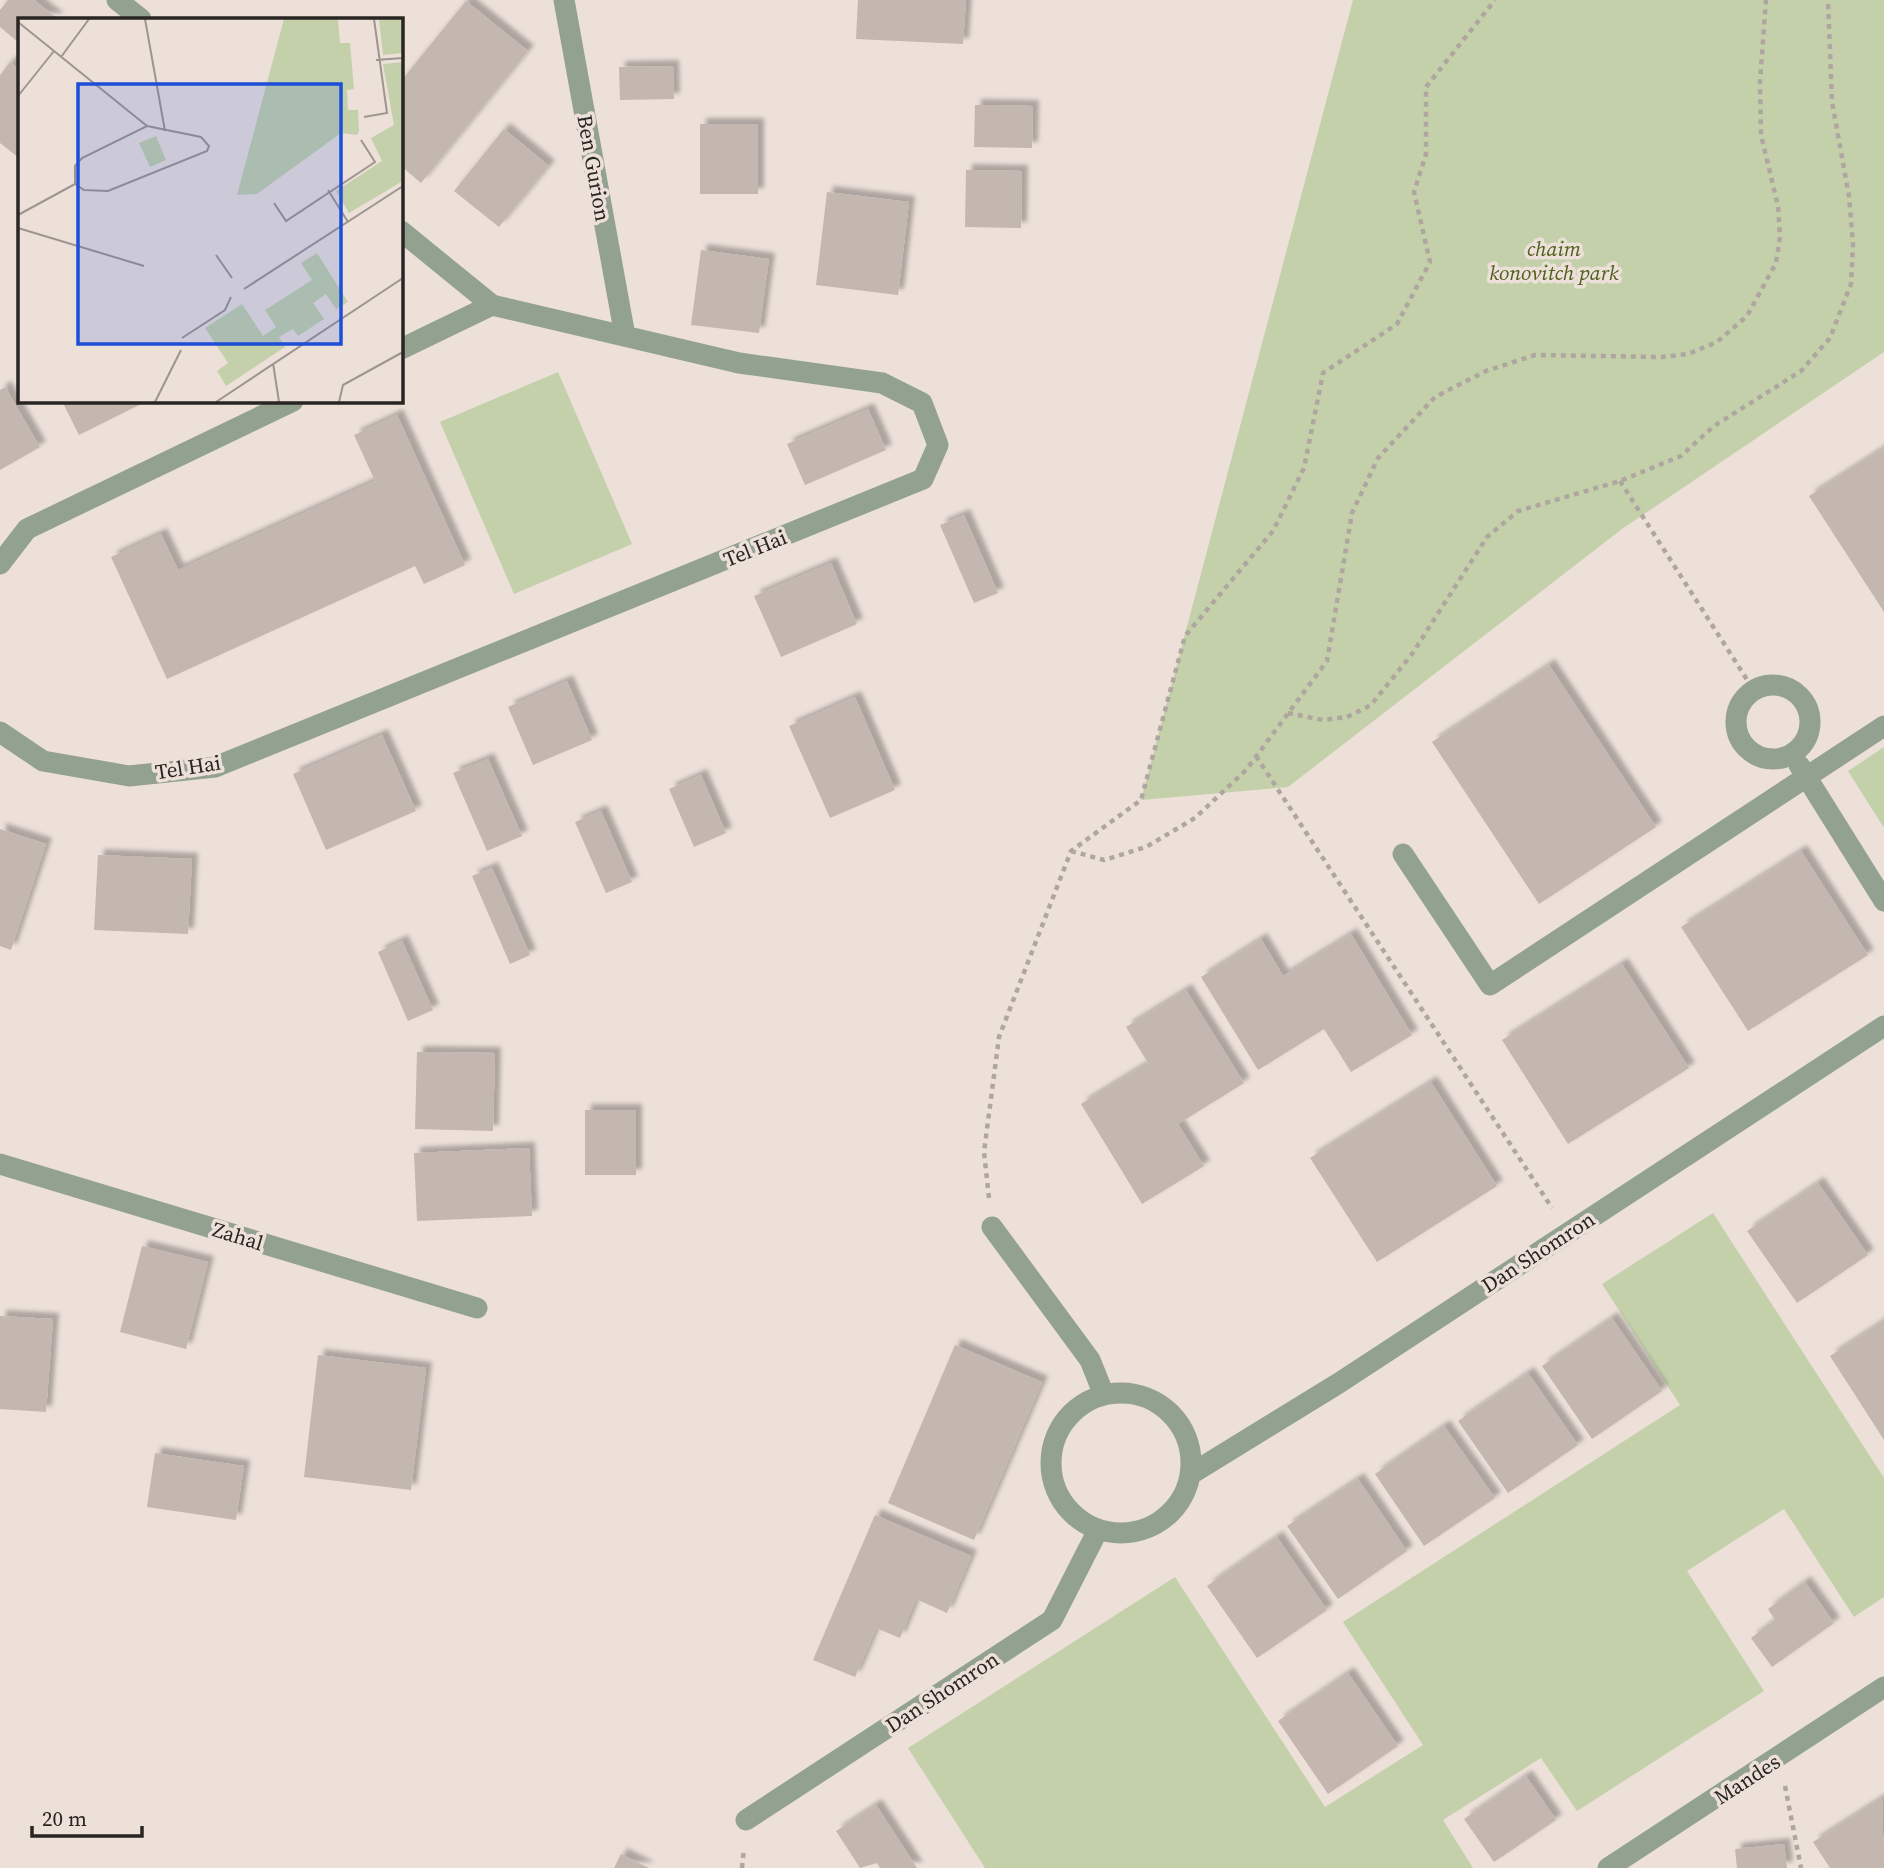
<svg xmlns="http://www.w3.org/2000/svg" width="1884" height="1868" font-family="'Source Serif 4',serif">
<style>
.green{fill:#c3d0aa}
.building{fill:#c3b7b0;filter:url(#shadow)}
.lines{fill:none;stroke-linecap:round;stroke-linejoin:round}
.path{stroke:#afa6a0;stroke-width:4.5;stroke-dasharray:5 5;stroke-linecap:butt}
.minor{stroke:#92a190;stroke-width:21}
.labels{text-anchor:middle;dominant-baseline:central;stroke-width:7;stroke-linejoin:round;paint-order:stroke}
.street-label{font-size:21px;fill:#292522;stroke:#ece0d9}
.park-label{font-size:21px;font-style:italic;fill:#4d5f1a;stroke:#ece0d9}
.inset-road{fill:none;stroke:#9e9590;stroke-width:2}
.view{fill:#1d4ed8;fill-opacity:0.15;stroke:#1d4ed8;stroke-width:3.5}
.inset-edge{fill:none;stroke:#292522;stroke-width:3.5}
</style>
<defs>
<filter id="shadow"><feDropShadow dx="6" dy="-6" stdDeviation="2" flood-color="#0004"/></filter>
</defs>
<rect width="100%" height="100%" fill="#ece0d9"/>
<path class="green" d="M 1353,0 L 1884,0 L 1884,352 L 1622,529 L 1288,787 L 1141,800 Z
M 558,372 L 632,544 L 514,594 L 440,422 Z
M 1884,747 L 1884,828 L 1848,771 Z
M 1713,1213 L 1884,1478 L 1884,1597 L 1854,1617 L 1784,1509 L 1687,1571 L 1764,1691 L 1577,1811 L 1541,1758 L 1443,1820 L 1473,1868 L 985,1868 L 908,1748 L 1175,1577 L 1325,1807 L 1423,1745 L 1343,1622 L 1680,1405 L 1602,1284 Z"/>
<path class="building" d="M 8,0 L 34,0 L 58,19 L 19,19 L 19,43 L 0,27 L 0,10 Z
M 858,0 L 966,0 L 963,44 L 856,39 Z
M 466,1 L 528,51 L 421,183 L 401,166 L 401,81 Z
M 10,62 L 19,70 L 19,158 L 0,143 L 0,75 Z
M 673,66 L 674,99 L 620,100 L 619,67 Z
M 975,105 L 1033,106 L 1032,148 L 974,147 Z
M 700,124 L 758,124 L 758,194 L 700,194 Z
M 504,129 L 549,166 L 499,227 L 454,191 Z
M 966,170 L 1022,171 L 1021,228 L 965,227 Z
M 827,192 L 909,202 L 898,295 L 816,285 Z
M 701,250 L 769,259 L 759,333 L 691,325 Z
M 5,387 L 40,447 L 0,470 L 0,390 Z
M 62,401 L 147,401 L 79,435 Z
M 868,409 L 886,450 L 805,485 L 787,444 Z
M 397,415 L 465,565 L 424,584 L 415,566 L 167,679 L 111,557 L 161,534 L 178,570 L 375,481 L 354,435 Z
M 1884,448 L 1884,612 L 1809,496 Z
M 964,515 L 998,593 L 974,603 L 940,525 Z
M 831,563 L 857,624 L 781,657 L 754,596 Z
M 1549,665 L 1656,827 L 1539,904 L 1432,742 Z
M 567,681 L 592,740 L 533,765 L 508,707 Z
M 855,697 L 895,790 L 830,818 L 789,726 Z
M 382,735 L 416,811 L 326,850 L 293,774 Z
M 488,759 L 522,836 L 487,851 L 453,773 Z
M 701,775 L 726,833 L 694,847 L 669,789 Z
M 601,811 L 632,882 L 606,893 L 575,822 Z
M 0,829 L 46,844 L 11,950 L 0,946 Z
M 1801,851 L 1868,955 L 1748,1031 L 1681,927 Z
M 98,855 L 192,859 L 188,934 L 94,930 Z
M 492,868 L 530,955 L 510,964 L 472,876 Z
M 1351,934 L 1412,1035 L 1351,1072 L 1324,1029 L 1258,1070 L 1201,977 L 1261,939 L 1283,976 Z
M 402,941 L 433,1010 L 408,1021 L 378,952 Z
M 1622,964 L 1689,1068 L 1568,1144 L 1502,1040 Z
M 1186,990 L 1244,1083 L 1178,1124 L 1204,1166 L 1142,1204 L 1081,1104 L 1148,1063 L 1126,1027 Z
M 417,1052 L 495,1053 L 493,1131 L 415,1129 Z
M 1431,1082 L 1497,1186 L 1377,1262 L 1310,1158 Z
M 585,1110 L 636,1110 L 636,1175 L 585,1175 Z
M 529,1148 L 532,1216 L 417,1221 L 414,1153 Z
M 1818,1183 L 1868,1255 L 1797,1303 L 1747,1231 Z
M 142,1246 L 208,1262 L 186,1349 L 120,1332 Z
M 0,1316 L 53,1319 L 46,1412 L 0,1409 Z
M 1612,1318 L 1662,1391 L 1592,1439 L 1542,1366 Z
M 1884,1321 L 1884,1440 L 1830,1356 Z
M 955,1345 L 1042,1382 L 974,1540 L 888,1503 Z
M 318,1355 L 426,1368 L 411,1490 L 304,1477 Z
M 1528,1373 L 1578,1445 L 1508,1493 L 1458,1421 Z
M 1444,1426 L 1495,1498 L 1424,1546 L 1375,1474 Z
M 155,1453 L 244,1466 L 236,1520 L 147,1507 Z
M 1358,1479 L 1407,1551 L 1338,1599 L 1287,1526 Z
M 875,1515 L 971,1556 L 947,1613 L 916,1599 L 900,1638 L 876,1628 L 855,1677 L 813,1660 Z
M 1277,1537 L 1327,1610 L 1257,1658 L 1207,1586 Z
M 1805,1582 L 1834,1623 L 1772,1667 L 1751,1638 L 1775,1620 L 1768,1609 Z
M 1348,1673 L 1398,1746 L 1328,1794 L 1278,1721 Z
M 1526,1776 L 1556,1820 L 1494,1862 L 1464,1819 Z
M 1882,1798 L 1884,1868 L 1830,1868 L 1813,1842 Z
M 876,1805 L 917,1868 L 880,1868 L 877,1863 L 860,1868 L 836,1831 Z
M 1784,1844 L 1787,1868 L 1737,1868 L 1735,1849 Z
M 621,1854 L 649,1868 L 614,1868 Z"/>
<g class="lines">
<path class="path" d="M 1620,481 L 1753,689
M 1288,713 L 1323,720 L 1347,717 L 1371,705 L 1412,654 L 1487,537 L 1518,511 L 1620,481 L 1681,456 L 1714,426 L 1801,371 L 1830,338 L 1851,284 L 1853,244 L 1849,196 L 1832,102 L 1828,0
M 1256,756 L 1552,1208
M 1071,851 L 1104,860 L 1146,847 L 1195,818 L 1246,770 L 1327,661 L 1352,513 L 1378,458 L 1435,397 L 1486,371 L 1535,355 L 1661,357 L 1688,354 L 1717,342 L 1747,316 L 1776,263 L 1780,237 L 1778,206 L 1761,135 L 1760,82 L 1766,0
M 989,1198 L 984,1152 L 999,1037 L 1071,851 L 1141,800 L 1185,636 L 1273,531 L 1304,468 L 1323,373 L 1397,324 L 1430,262 L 1414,192 L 1426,154 L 1426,87 L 1495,0
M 1785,1786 L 1801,1868
M 742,1868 L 744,1848"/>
<path class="minor" d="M 117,0 L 141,19
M 564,0 L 625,336
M 401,231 L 492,305
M 0,564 L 27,529 L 293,401
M1736 722a37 37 0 1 1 74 0a37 37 0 1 1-74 0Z
M 0,732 L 43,761 L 129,776 L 215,767 L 923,479 L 938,445 L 922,403 L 882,383 L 739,363 L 492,305 L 401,349
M 1799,765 L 1884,901
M 1403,854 L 1490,985 L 1884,726
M 0,1164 L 477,1308
M 992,1227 L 1090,1360 L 1104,1395
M1051 1463a70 70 0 1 1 140 0a70 70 0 1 1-140 0Z
M 1191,1474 L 1339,1383 L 1884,1026
M 746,1820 L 1052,1620 L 1098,1530
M 1608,1868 L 1884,1687"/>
</g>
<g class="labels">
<g class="street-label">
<text transform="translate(594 168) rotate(80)">Ben Gurion</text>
<text transform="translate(755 548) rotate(-22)">Tel Hai</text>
<text transform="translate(188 767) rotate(-9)">Tel Hai</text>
<text transform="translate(238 1236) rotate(17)">Zahal</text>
<text transform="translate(1538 1252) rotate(-33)">Dan Shomron</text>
<text transform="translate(942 1692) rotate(-33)">Dan Shomron</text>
<text transform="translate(1747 1779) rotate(-33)">Mandes</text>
</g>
<g class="park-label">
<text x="1554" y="248">chaim<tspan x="1554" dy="24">konovitch park</tspan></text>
</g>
</g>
<g transform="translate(18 18)">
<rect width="385" height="385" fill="#ece0d9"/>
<path d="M 266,1 L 320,1 L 322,25 L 332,25 L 336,71 L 329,72 L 330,92 L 340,92 L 341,113 L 339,117 L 323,115 L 239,176 L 219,177 ZM 361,1 L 385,1 L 385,35 L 365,37 ZM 385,44 L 385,163 L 331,195 L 318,173 L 364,143 L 353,120 L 376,107 L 365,46 ZM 138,118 L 148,142 L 132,149 L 121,125 ZM 299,235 L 330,284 L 318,291 L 308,276 L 295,285 L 306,301 L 280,318 L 275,311 L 261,319 L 267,329 L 208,368 L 199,353 L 210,345 L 187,310 L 224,286 L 245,318 L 258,309 L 247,292 L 294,262 L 283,245 Z" fill="#c3d0aa"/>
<path class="inset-road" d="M 127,1 L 147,113M 0,4 L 129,108M 43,39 L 71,1M 358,42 L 385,40M 0,78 L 36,33M 346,99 L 369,95 L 356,1M 129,108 L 183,119 L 191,128 L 189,133 L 90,173 L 66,172 L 57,166 L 57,148 L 64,140 ZM 310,172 L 330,204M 256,185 L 268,203 L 357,144 L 343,122M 0,197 L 57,166M 0,210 L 126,248M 198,237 L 214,260M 226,271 L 385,168M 164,320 L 207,292 L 213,279M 255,345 L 261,384M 137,384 L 163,332M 198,384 L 385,260M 321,384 L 325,367 L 385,334"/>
<path class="view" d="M 60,66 L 323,66 L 323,326 L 60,326 Z"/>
<rect width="385" height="385" class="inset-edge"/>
</g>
<path d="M32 1826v10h110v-10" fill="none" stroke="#292522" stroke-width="3.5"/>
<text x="42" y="1826" font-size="21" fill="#292522" stroke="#ece0d9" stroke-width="5" paint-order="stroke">20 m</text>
</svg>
